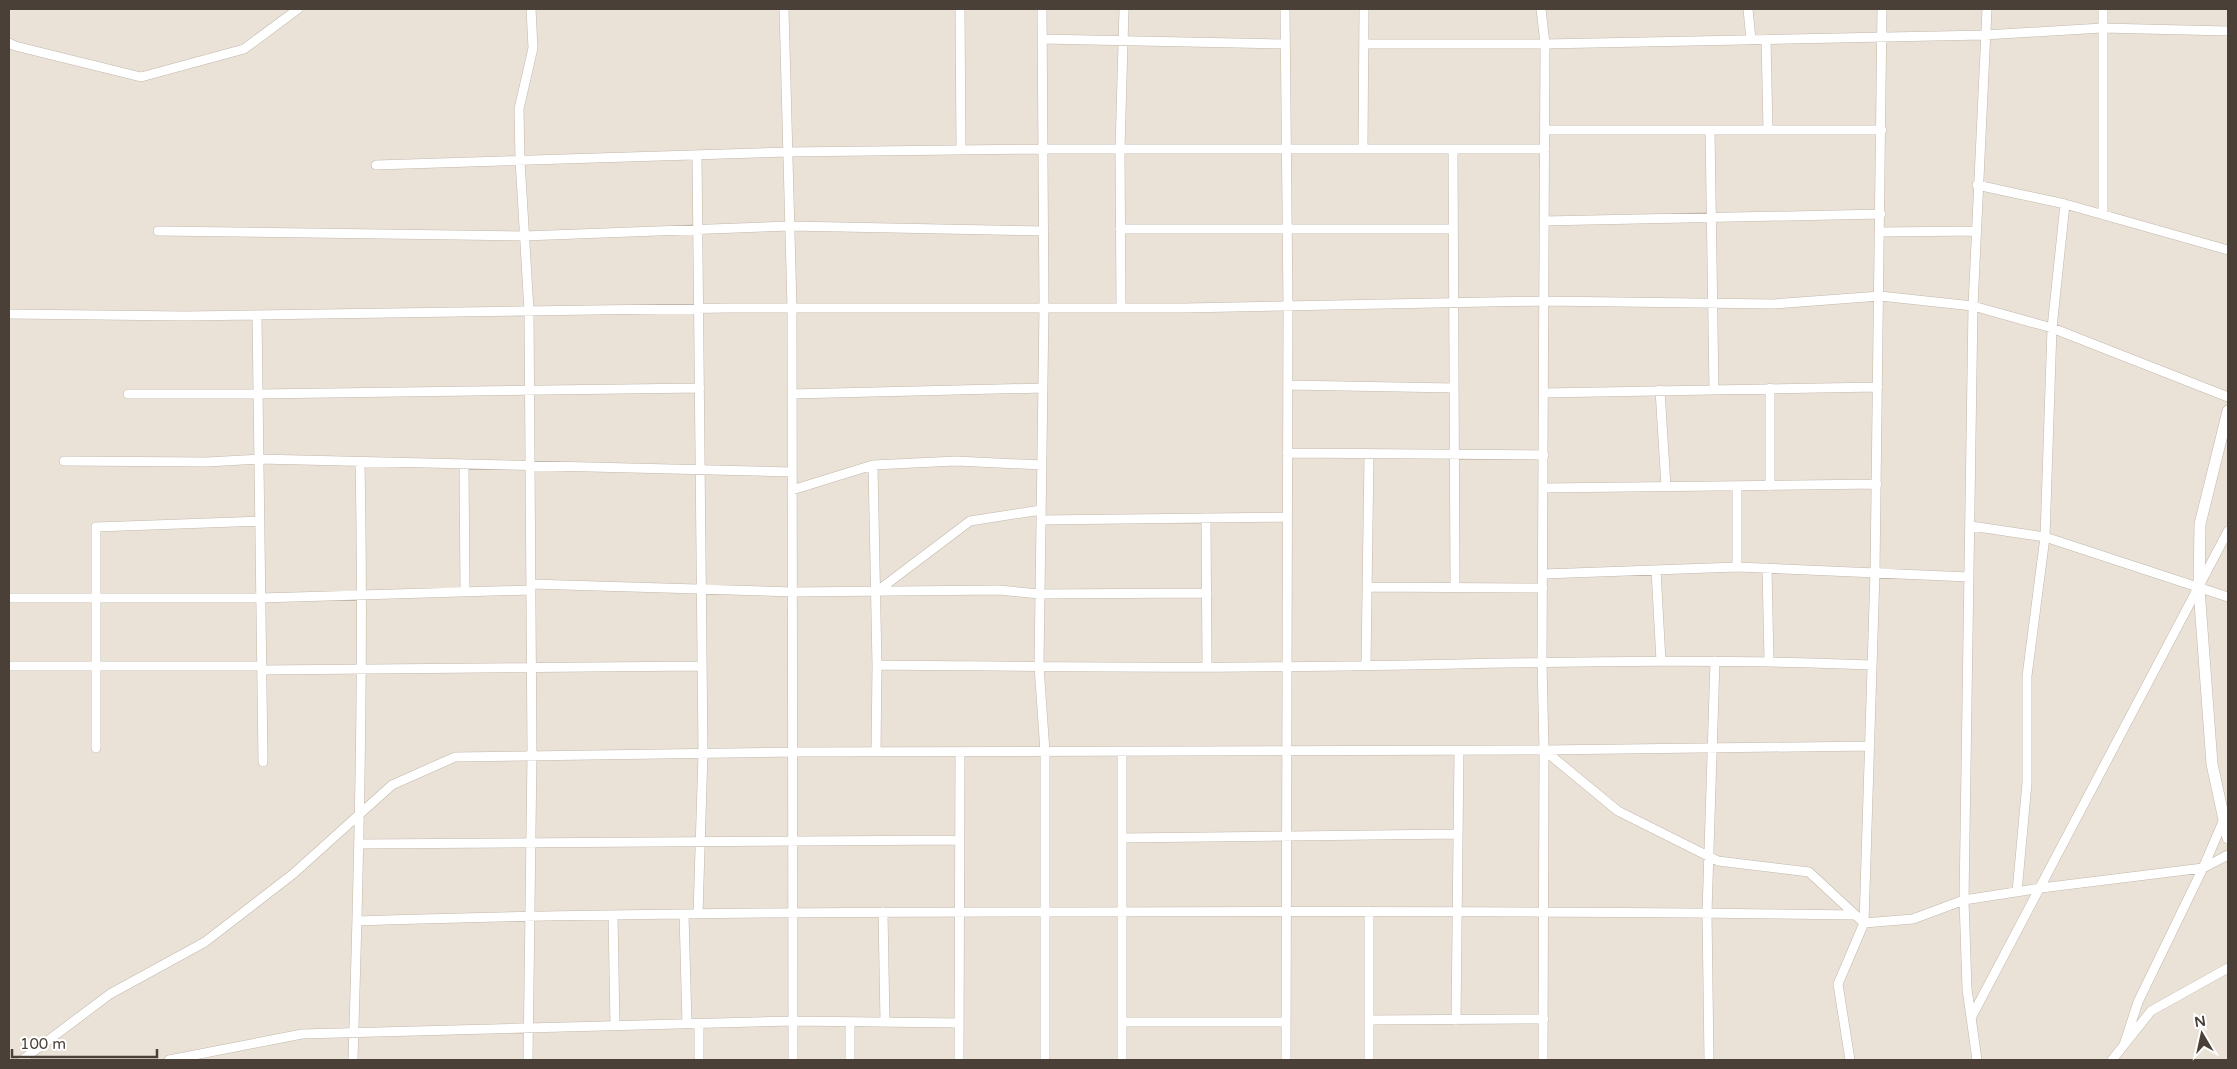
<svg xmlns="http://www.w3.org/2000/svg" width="2237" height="1069" font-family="'Varela Round',sans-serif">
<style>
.residential{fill:#eae2d7}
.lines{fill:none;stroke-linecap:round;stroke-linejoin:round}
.minor-casing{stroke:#c2b7ab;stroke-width:10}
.tertiary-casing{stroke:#c2b7ab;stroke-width:12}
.minor{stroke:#fff;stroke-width:9}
.tertiary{stroke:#fff;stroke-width:11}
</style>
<rect width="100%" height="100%" fill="#f6f0ea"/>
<path class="residential" d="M 9,9 L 2228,9 L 2228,1060 L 9,1060 Z"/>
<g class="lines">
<g class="minor-casing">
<path id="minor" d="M 784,9 L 792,308 L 793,1060
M 960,9 L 961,150
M 1042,9 L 1044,308 L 1039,666 L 1045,752 L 1045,1060
M 1285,9 L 1288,306 L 1286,1060
M 1541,9 L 1545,44 L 1542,662 L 1544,750 L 1543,1060
M 1748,9 L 1751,40
M 2103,9 L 2103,215
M 1042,39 L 1285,44
M 1766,39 L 1768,130
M 9,43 L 15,46 L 141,77 L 244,49 L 298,9
M 1364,44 L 1545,44 L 1985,35 L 2102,28 L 2228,31
M 1545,130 L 1882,130
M 1710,130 L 1714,390
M 1363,149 L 1364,9
M 1453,149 L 1455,587
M 697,155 L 703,753 L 698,914
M 376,165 L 788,152 L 1043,149 L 1545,149
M 1977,185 L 2065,204 L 2228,250
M 1544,221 L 1881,214
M 1120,229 L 1453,229
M 158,231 L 524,236 L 790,226 L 1044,231
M 1880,232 L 1976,231
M 1121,308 L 1120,149 L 1124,9
M 9,314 L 186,316 L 729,308 L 1185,308 L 1544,301 L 1773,304 L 1880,296 L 1973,306 L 2052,328 L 2228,397
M 257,315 L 263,762
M 1288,385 L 1454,388
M 1660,390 L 1666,487
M 1544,393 L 1878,387
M 128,394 L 258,394 L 700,388
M 792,394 L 1043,388
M 1287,453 L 1544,455
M 64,461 L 207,462 L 259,459 L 792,472
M 464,465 L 465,592
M 873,465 L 877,665 L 876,752
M 1737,486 L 1737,567
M 1770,486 L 1770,388
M 1544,488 L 1877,484
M 792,490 L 873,465 L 956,461 L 1042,465
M 1206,518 L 1207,667
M 1041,520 L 1287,517
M 1971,526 L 2045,537 L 2228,597
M 1767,568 L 1769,661
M 1656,570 L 1661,661
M 1544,574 L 1737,567 L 1969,577
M 531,584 L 793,592 L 999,590 L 1040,594 L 1207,593
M 1367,587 L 1543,588
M 876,592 L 970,521 L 1041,510
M 9,598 L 261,598 L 531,590
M 877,665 C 1000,666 1124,668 1247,667 C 1456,666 1664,656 1872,665
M 1366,665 L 1369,454
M 9,666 L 262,666
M 262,670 L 702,666
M 96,748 L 96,527 L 260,521
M 1544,750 L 1618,811 L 1718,861 L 1809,872 L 1864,923 L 1913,919 L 1964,900 L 2041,888 L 2203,868 L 2228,855
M 1122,838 L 1458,834
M 359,844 L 959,840
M 2017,892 L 2027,783 L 2027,676 L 2045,537 L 2052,328 L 2065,204
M 1369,911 L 1369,1060
M 883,912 L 885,1022
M 684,914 L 687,1024
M 613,915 L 615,1026
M 357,921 C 598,913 839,912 1079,912 C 1338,911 1596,911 1855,915
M 1971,1018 L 2228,531
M 1369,1020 L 1544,1019
M 1456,1020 L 1459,751
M 850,1022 L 850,1060
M 1122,1022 L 1286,1022
M 699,1024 L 699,1060
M 2124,1045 L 2138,1002 L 2203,868 L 2228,810
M 22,1060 L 110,994 L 205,942 L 293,874 L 392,785 L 455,757 L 793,752 L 1544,750 L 1870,746
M 169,1060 L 302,1034 L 792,1021 L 959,1023
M 353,1060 C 359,861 364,662 360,462
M 528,1060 L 532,755 L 529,311 L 520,160 L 519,109 L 533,48 L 531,9
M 959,1060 L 960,752
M 1122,1060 L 1122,751
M 1709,1060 L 1707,913 L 1715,661
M 1850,1060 L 1838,984 L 1864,923 L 1875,572 L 1882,9
M 1977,1060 L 1967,989 L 1964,900 L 1973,306 L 1987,9
M 2112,1060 L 2151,1011 L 2228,968"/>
</g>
<g class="tertiary-casing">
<path id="tertiary" d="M 2228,411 L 2200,524 L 2199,589 L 2212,764 L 2228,838"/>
</g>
<use href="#minor" class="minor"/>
<use href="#tertiary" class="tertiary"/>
</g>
<rect width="2237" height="1069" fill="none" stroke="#4b4037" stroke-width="20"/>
<g transform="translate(2202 1034) rotate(351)" stroke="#ffffff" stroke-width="4" paint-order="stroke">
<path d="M0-4L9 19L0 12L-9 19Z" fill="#4b4037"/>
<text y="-8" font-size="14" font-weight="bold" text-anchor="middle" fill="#4b4037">N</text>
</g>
<path d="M12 1049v8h145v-8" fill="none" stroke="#4b4037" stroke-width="2.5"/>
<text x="20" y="1049" font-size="15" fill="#4b4037" stroke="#ffffff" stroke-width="4" paint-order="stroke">100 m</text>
</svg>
